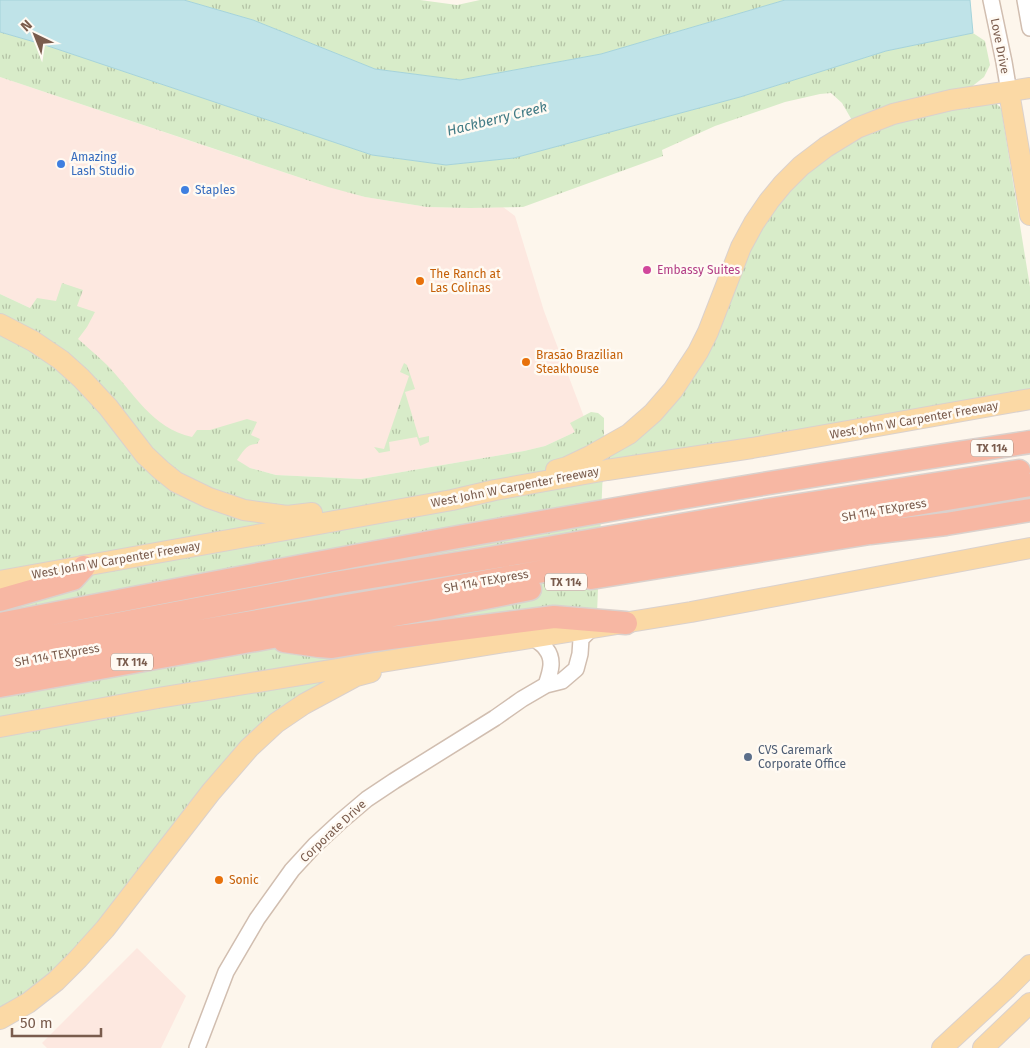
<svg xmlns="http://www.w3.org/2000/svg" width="1030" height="1048" font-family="'Fira Sans',sans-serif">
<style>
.commercial{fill:#fde8e0}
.grass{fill:url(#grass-tufts)}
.water{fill:#bfe3e8;stroke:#a5d3da}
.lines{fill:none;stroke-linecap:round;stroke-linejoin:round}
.minor-casing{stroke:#d1beb0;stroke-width:18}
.major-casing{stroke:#dad1cd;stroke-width:22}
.highway-casing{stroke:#dad1cd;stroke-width:25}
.minor{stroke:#fff;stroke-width:15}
.major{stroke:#fbd9a5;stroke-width:20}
.highway{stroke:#f7b7a3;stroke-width:22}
.shop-dot{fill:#3f7fe0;stroke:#fffaf3;stroke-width:2}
.hotel-dot{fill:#d1479c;stroke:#fffaf3;stroke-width:2}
.food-dot{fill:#e8710a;stroke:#fffaf3;stroke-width:2}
.service-dot{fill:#5c6f8a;stroke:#fffaf3;stroke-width:2}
.labels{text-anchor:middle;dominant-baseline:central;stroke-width:5;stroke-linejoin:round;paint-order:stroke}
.shield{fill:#fffaf3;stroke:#a28b7f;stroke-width:1}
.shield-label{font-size:11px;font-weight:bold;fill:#7a5c4d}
.street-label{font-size:12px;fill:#7a5c4d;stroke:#fffaf3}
.shop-label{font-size:12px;fill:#366cbe;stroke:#fffaf3;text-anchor:start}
.hotel-label{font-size:12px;fill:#b23c85;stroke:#fffaf3;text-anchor:start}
.food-label{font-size:12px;fill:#c56008;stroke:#fffaf3;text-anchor:start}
.service-label{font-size:12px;fill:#4e5e75;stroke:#fffaf3;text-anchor:start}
.water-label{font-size:14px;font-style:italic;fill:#437c86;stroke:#fffaf3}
</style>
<defs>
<pattern id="grass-tufts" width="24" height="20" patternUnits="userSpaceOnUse" patternTransform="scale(1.25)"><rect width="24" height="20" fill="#d8ecc9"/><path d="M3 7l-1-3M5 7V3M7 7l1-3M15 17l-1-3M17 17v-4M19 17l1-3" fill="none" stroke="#b4c2a5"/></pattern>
</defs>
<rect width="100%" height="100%" fill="#fdf6ec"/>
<path class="commercial" d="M 0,77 L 310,181 L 365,197 L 427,207 L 470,208 L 503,207 L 515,216 L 544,311 L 587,425 L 575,432 L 545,446 L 524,451 L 361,479 L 276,475 L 250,468 L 192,438 L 179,434 L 162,425 L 30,308 L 0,294 Z
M 137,948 L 186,996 L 161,1048 L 47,1048 L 42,1043 Z"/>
<path class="grass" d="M 184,0 L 420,0 L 457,5 L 480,0 L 785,0 L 601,54 L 460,80 L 375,69 L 253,20 Z
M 0,32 L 45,45 L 372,155 L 446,165 L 514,158 L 740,97 L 886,51 L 973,33 L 985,41 L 990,65 L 984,77 L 970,88 L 875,110 L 853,122 L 842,103 L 831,93 L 820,94 L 785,102 L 715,126 L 662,150 L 663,156 L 523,207 L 470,208 L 427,207 L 365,197 L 328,187 L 0,77 Z
M 989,102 L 996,103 L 1001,108 L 1030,287 L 1030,393 L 603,468 L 597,613 L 455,640 L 321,690 L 269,723 L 73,961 L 0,1017 L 0,294 L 30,308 L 37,298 L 56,301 L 62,283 L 83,290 L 77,306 L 95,312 L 87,327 L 78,339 C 88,348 98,356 107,365 C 134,393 152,428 192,437 L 197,430 L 210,430 L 247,419 L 257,422 L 251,435 L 260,439 L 257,444 C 247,443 242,453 237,460 L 250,468 L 276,475 L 361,479 L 524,451 L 545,446 L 575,432 L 570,423 L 591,412 L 598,413 L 604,418 L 604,459 L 669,411 L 691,381 L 705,356 L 755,237 L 791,188 L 833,151 L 884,124 Z
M 404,363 L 407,365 L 415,389 L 405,392 L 419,438 L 429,436 L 429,442 L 420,446 L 417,437 L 389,442 L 390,451 L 379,453 L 374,447 L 384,449 L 409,376 L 400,372 Z"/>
<path class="water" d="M 0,0 L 184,0 L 253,20 L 375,69 L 460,80 L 601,54 L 785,0 L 970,0 L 973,33 L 886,51 L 740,97 L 514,158 L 446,165 L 372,155 L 45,45 L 0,32 Z"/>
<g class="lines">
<g class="minor-casing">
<path id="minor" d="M 991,0 L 1004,62 L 1009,92
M 1025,0 L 1030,28
M 533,638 C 537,641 543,644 546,649 C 555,660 550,673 546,685
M 197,1048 L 226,972 L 257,919 L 292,870 L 315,845 L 341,821 L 367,799 L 394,781 L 495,718 L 522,699 L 546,685 L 562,681 L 576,669 L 580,654 L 581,639 L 591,629"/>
</g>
<g class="major-casing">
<path id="major" d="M 1009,92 L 1030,215
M 0,324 L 33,341 L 61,360 L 81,378 L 108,407 L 145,455 L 161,470 L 176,482 L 209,498 L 244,510 L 287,516 L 312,513
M 556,470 L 567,467 L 590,456 L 629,434 L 653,413 L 673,390 L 698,352 L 708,332 L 741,247 L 754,223 L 769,201 L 783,184 L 801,166 L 826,147 L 857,128 L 893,114 L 951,100 L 1030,88
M 0,581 L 452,500 L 495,490 L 607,470 L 752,448 L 1030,399
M 0,727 L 158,698 L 691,612 L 1030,548
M 0,1019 L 28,1003 L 56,981 L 78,959 L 105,929 L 211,792 L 249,748 L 276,723 L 304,704 L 356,676 L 371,672
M 942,1048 L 1006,989 L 1030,965
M 983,1048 L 1030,1003"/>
</g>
<g class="highway-casing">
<path id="highway" d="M 591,578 L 870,533 L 946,524 L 1030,510
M 0,600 L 73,579 L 84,567
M 0,624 C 342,557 685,493 1030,442
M 284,641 L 319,646 L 332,647 L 375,640 L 554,617 L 626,623
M 0,646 L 341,582 L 490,558 L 762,511 L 1019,471
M 0,665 L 399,597 L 905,506 L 1030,485
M 0,686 L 450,605 L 530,589"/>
</g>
<use href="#minor" class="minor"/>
<use href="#major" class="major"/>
<use href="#highway" class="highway"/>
</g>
<g class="shop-dot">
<circle cx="61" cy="164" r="5"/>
<circle cx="185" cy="190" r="5"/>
</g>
<circle class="hotel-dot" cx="647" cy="270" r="5"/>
<g class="food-dot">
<circle cx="420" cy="281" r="5"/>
<circle cx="526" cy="362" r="5"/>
<circle cx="219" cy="880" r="5"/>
</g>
<circle class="service-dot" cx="748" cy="757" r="5"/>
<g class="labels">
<g class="shield">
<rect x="971" y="439.5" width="42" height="17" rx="4"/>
<rect x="545" y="573.5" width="42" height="17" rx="4"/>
<rect x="111" y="653.5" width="42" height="17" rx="4"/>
</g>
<g class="shield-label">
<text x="992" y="448">TX 114</text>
<text x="566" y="582">TX 114</text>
<text x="132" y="662">TX 114</text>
</g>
<g class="street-label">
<text transform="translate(1000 46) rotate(79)">Love Drive</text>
<text transform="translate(914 420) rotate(-10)">West John W Carpenter Freeway</text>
<text transform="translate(515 487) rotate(-11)">West John W Carpenter Freeway</text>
<text transform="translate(884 510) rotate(-10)">SH 114 TEXpress</text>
<text transform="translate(116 560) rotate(-10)">West John W Carpenter Freeway</text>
<text transform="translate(486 581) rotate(-10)">SH 114 TEXpress</text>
<text transform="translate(57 655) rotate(-10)">SH 114 TEXpress</text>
<text transform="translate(333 831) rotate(-43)">Corporate Drive</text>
</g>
<g class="shop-label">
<text x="71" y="157">Amazing<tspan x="71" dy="14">Lash Studio</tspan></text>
<text x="195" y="190">Staples</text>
</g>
<g class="hotel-label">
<text x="657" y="270">Embassy Suites</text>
</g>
<g class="food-label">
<text x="430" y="274">The Ranch at<tspan x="430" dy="14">Las Colinas</tspan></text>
<text x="536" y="355">Brasão Brazilian<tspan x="536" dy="14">Steakhouse</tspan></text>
<text x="229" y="880">Sonic</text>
</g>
<g class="service-label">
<text x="758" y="750">CVS Caremark<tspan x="758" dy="14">Corporate Office</tspan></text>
</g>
<g class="water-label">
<text transform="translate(497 119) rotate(-14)">Hackberry Creek</text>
</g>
</g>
<g transform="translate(35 35) rotate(317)" stroke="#fffaf3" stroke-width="4" paint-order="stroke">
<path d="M0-4L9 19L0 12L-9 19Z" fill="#7a5c4d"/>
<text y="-8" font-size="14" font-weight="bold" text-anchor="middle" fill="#7a5c4d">N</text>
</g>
<path d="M12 1028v8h89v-8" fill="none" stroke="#7a5c4d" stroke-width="2.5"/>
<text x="20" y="1028" font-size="15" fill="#7a5c4d" stroke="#fffaf3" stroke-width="4" paint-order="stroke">50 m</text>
</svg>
